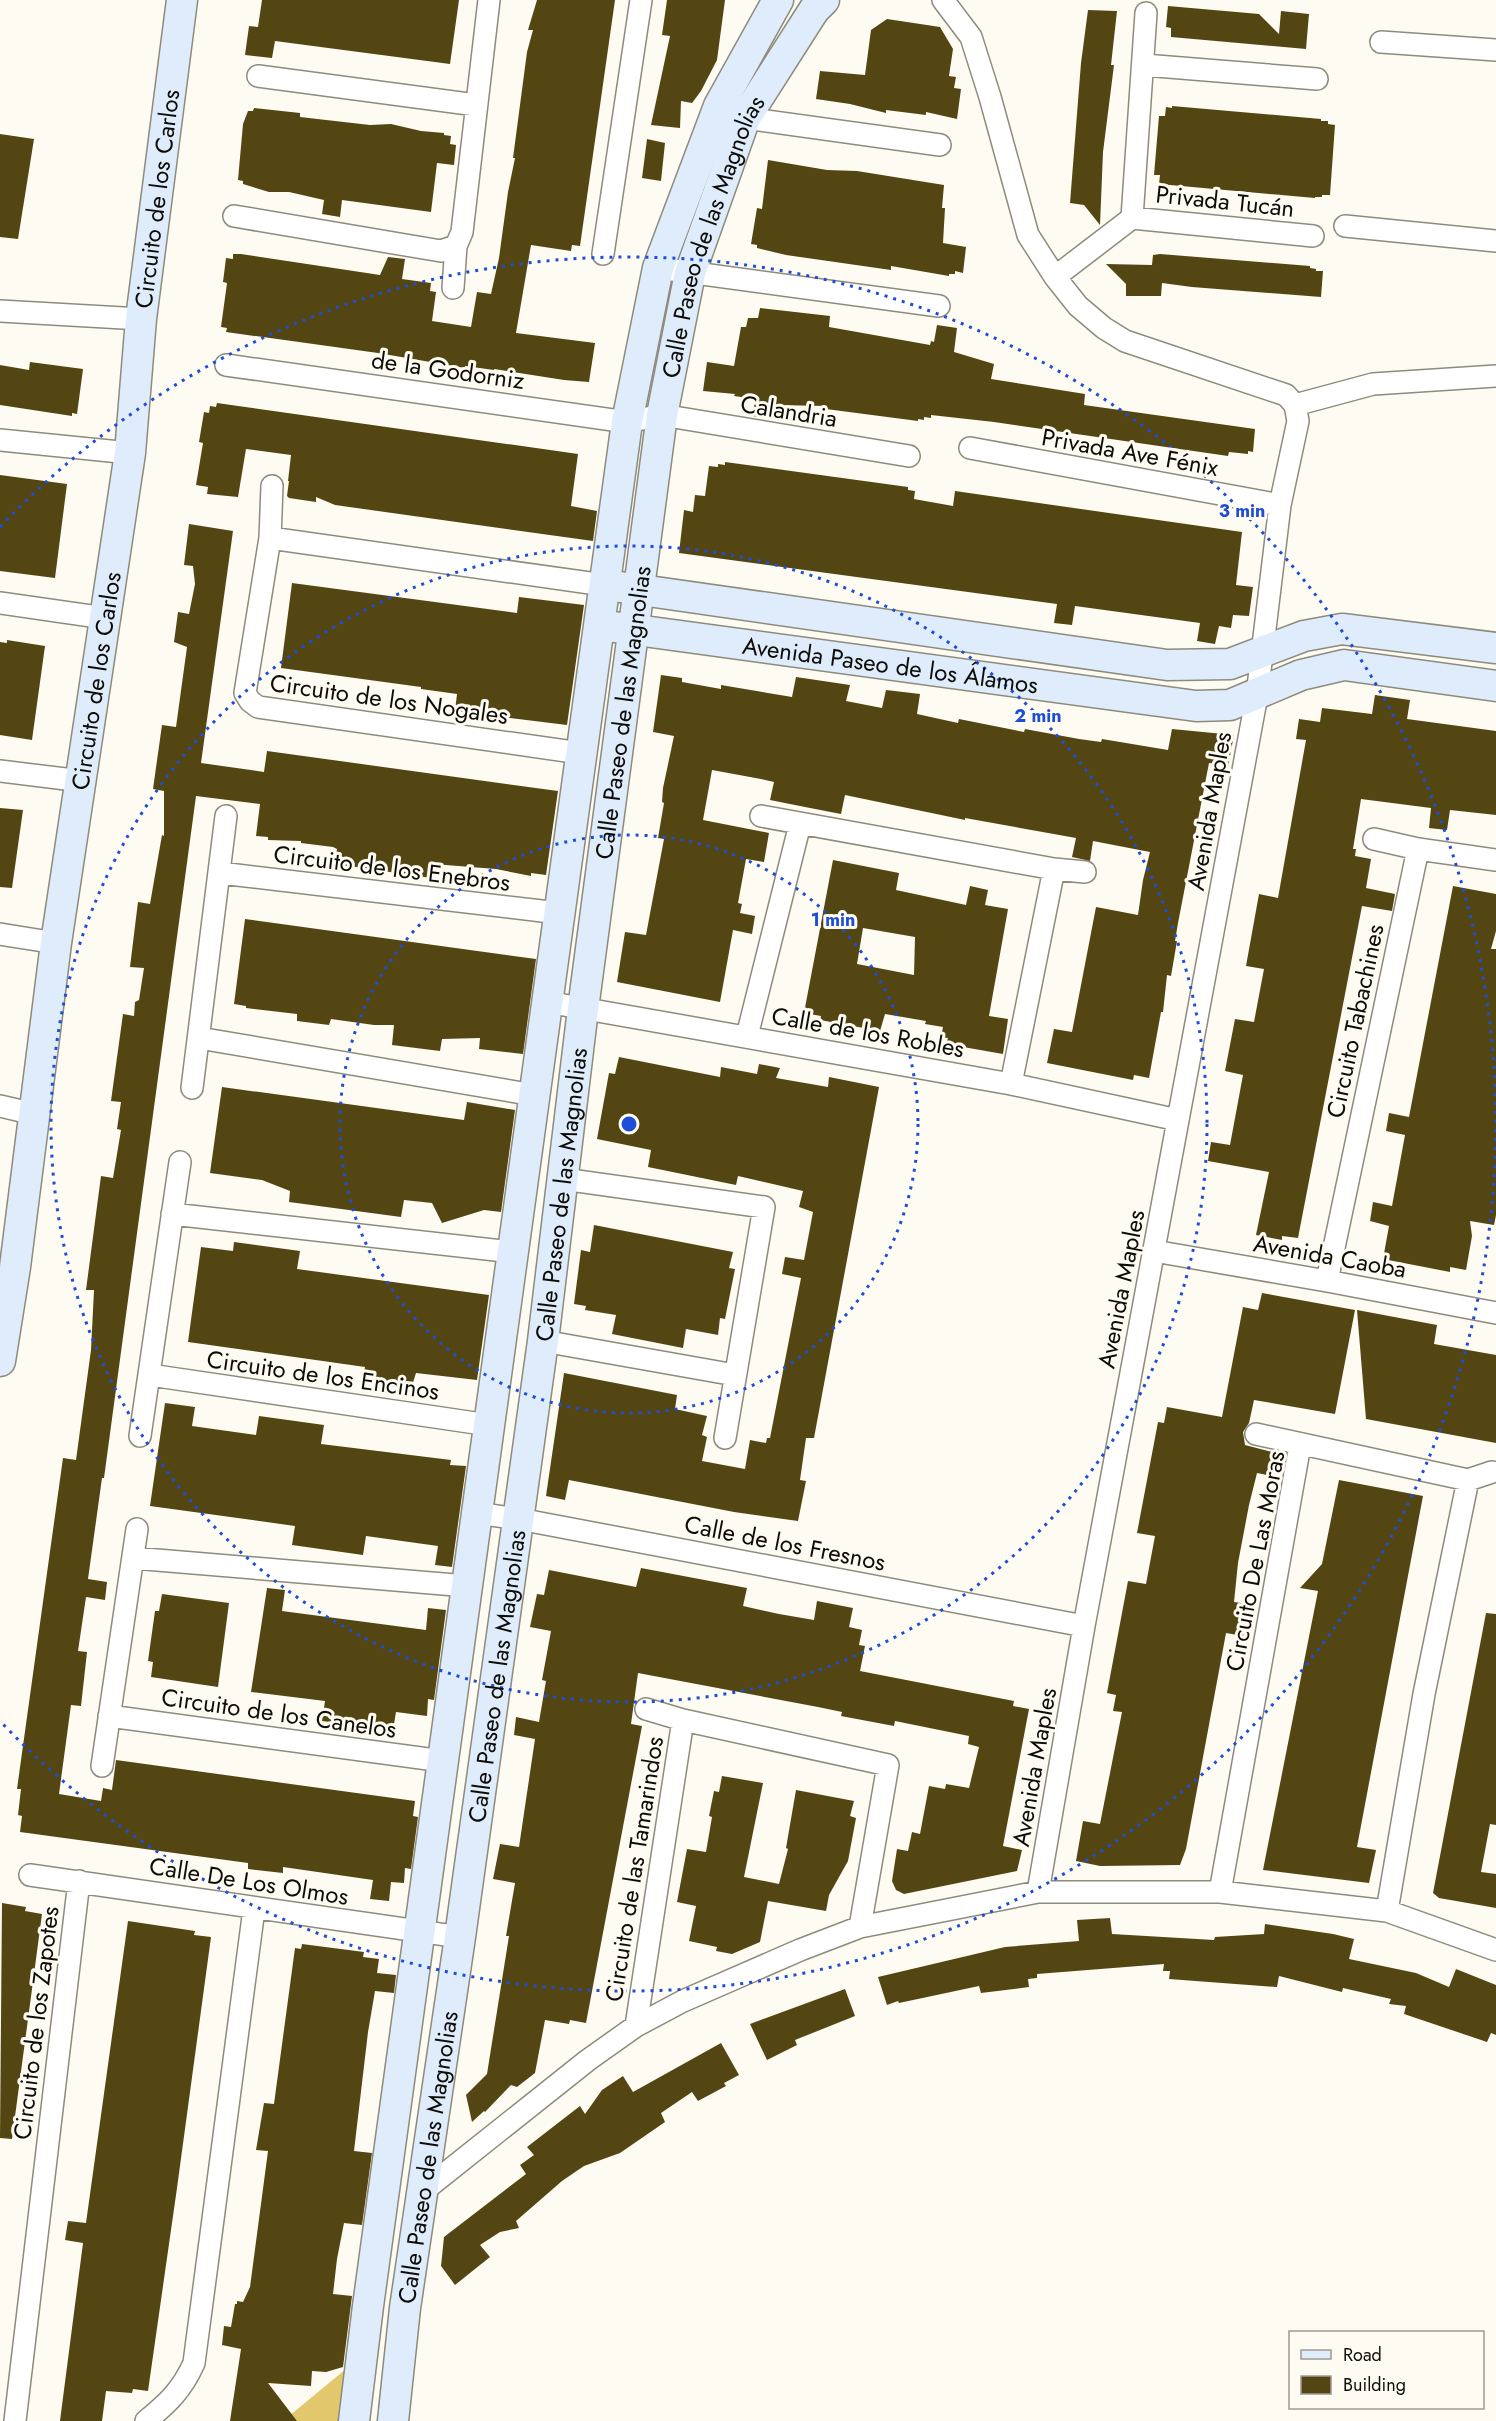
<svg xmlns="http://www.w3.org/2000/svg" width="1496" height="2421" font-family="Jost,sans-serif">
<style>
.green{fill:#e2c76c}
.building{fill:#544613;fill-rule:evenodd}
.lines{fill:none;stroke-linecap:round;stroke-linejoin:round}
.street-casing{stroke:#8e8a7c;stroke-width:24}
.secondary-casing{stroke:#8e8a7c;stroke-width:33}
.street{stroke:#fff;stroke-width:21}
.secondary{stroke:#deecfc;stroke-width:30}
.ring{fill:none;stroke:#1d4ed8;stroke-width:3;stroke-dasharray:3 6}
.labels{text-anchor:middle;dominant-baseline:central;stroke-width:6;stroke-linejoin:round;paint-order:stroke}
.street-label{font-size:24px;fill:#0d0c07;stroke:#fefbf2}
.centre{fill:#1d4ed8;stroke:#fefbf2;stroke-width:3}
.ring-label{font-size:18px;text-anchor:middle;font-weight:bold;fill:#1d4ed8;stroke:#fefbf2;stroke-width:6;stroke-linejoin:round;paint-order:stroke}
</style>
<rect width="100%" height="100%" fill="#fefbf2"/>
<path class="green" d="M 352,2364 L 342,2421 L 283,2421 Z"/>
<path class="building" d="M 262,0 L 459,0 L 450,64 L 275,41 L 272,58 L 245,55 L 249,26 L 258,27 Z
M 537,0 L 615,0 L 580,246 L 572,245 L 571,251 L 531,245 L 516,333 L 595,343 L 589,382 L 564,380 L 494,369 L 494,370 L 465,366 L 465,368 L 378,353 L 226,332 L 227,328 L 221,327 L 227,283 L 223,282 L 226,258 L 233,259 L 233,254 L 241,254 L 380,275 L 388,257 L 405,259 L 402,279 L 431,283 L 430,291 L 436,292 L 432,321 L 471,327 L 477,292 L 491,294 L 499,258 L 508,192 L 515,158 L 513,158 L 527,52 L 533,30 L 528,30 Z
M 667,0 L 725,0 L 717,60 L 701,91 L 692,103 L 681,101 L 680,128 L 651,125 L 670,36 L 662,35 Z
M 1168,6 L 1259,14 L 1279,34 L 1281,11 L 1309,14 L 1306,49 L 1171,37 L 1171,28 L 1166,27 Z
M 1088,10 L 1117,11 L 1111,65 L 1114,65 L 1103,152 L 1100,225 L 1084,205 L 1070,203 L 1081,63 Z
M 887,19 L 940,27 L 953,49 L 949,76 L 956,77 L 954,88 L 961,89 L 957,119 L 926,112 L 926,115 L 886,110 L 886,113 L 850,104 L 816,99 L 820,71 L 865,75 L 871,30 Z
M 1172,106 L 1321,119 L 1321,121 L 1328,121 L 1328,124 L 1335,125 L 1330,195 L 1322,195 L 1322,197 L 1315,197 L 1315,198 L 1159,184 L 1160,175 L 1154,175 L 1159,116 L 1165,116 L 1166,107 L 1172,108 Z
M 254,108 L 300,113 L 300,117 L 370,125 L 391,124 L 421,131 L 444,133 L 444,135 L 451,136 L 450,144 L 456,145 L 454,165 L 437,163 L 431,212 L 342,200 L 340,217 L 322,214 L 324,200 L 289,192 L 269,192 L 243,184 L 243,181 L 238,180 L 243,124 L 248,111 L 253,111 Z
M 0,134 L 34,139 L 18,239 L 0,237 Z
M 647,139 L 665,143 L 661,181 L 642,178 Z
M 768,160 L 827,170 L 857,171 L 944,185 L 942,208 L 945,208 L 943,243 L 966,247 L 963,273 L 955,271 L 955,274 L 949,274 L 949,276 L 891,266 L 891,270 L 786,255 L 757,248 L 757,245 L 751,244 L 757,208 L 762,209 Z
M 1160,254 L 1310,266 L 1310,268 L 1316,269 L 1316,271 L 1323,271 L 1321,297 L 1192,287 L 1162,283 L 1161,296 L 1126,296 L 1126,284 L 1106,264 L 1152,265 L 1153,255 Z
M 760,308 L 830,316 L 829,327 L 930,345 L 931,341 L 934,342 L 937,325 L 957,328 L 954,352 L 994,364 L 991,379 L 1085,394 L 1084,405 L 1255,429 L 1253,452 L 1248,451 L 1248,454 L 1229,452 L 1228,456 L 994,422 L 931,415 L 931,418 L 924,417 L 924,420 L 918,419 L 918,421 L 826,409 L 827,406 L 773,405 L 771,419 L 753,416 L 755,399 L 734,396 L 735,394 L 703,391 L 707,362 L 734,366 L 741,327 L 746,327 L 748,318 L 758,318 Z
M 30,362 L 83,369 L 77,414 L 72,413 L 72,416 L 0,405 L 0,365 L 29,370 Z
M 217,403 L 578,454 L 571,506 L 597,511 L 593,541 L 335,505 L 316,497 L 316,502 L 289,498 L 287,496 L 289,481 L 288,481 L 291,455 L 246,449 L 238,497 L 207,494 L 208,487 L 196,485 L 203,443 L 199,442 L 204,412 L 209,413 L 210,406 L 216,407 Z
M 725,462 L 908,487 L 908,490 L 915,491 L 914,499 L 953,506 L 955,491 L 1242,532 L 1236,585 L 1253,587 L 1249,616 L 1233,615 L 1231,628 L 1219,626 L 1215,644 L 1197,641 L 1200,623 L 1075,606 L 1072,625 L 1054,623 L 1057,604 L 679,553 L 684,510 L 693,512 L 695,495 L 705,496 L 709,466 L 718,467 L 718,464 L 725,465 Z
M 0,475 L 67,484 L 55,578 L 0,571 Z
M 189,524 L 233,531 L 201,763 L 264,772 L 267,751 L 558,791 L 546,875 L 531,873 L 531,876 L 496,869 L 433,864 L 431,878 L 335,864 L 337,849 L 333,847 L 301,843 L 301,841 L 268,840 L 268,837 L 256,836 L 260,804 L 196,796 L 104,1478 L 102,1478 L 88,1579 L 107,1582 L 105,1600 L 86,1597 L 78,1651 L 87,1652 L 81,1706 L 71,1705 L 59,1794 L 101,1801 L 103,1788 L 112,1790 L 116,1760 L 415,1801 L 413,1816 L 418,1817 L 411,1869 L 405,1868 L 404,1883 L 391,1882 L 389,1901 L 370,1899 L 373,1880 L 283,1867 L 283,1873 L 248,1869 L 248,1863 L 20,1832 L 22,1816 L 18,1815 L 21,1789 L 17,1789 L 63,1458 L 76,1460 L 91,1350 L 94,1290 L 86,1290 L 101,1176 L 113,1178 L 121,1130 L 117,1129 L 121,1102 L 111,1101 L 123,1014 L 134,1016 L 135,1002 L 139,1000 L 144,968 L 130,967 L 136,918 L 138,902 L 150,904 L 162,835 L 164,836 L 164,791 L 153,789 L 162,725 L 176,727 L 187,647 L 174,642 L 178,612 L 189,614 L 195,584 L 193,566 L 184,565 Z
M 292,583 L 517,613 L 519,597 L 584,605 L 567,725 L 455,711 L 457,694 L 421,689 L 421,687 L 281,668 Z
M 7,640 L 45,646 L 32,740 L 0,735 L 0,642 L 7,643 Z
M 661,675 L 682,678 L 682,682 L 721,689 L 721,685 L 792,697 L 796,677 L 850,685 L 846,701 L 882,708 L 886,690 L 920,694 L 917,714 L 958,723 L 959,719 L 1024,732 L 1025,729 L 1079,739 L 1101,742 L 1102,739 L 1168,750 L 1172,729 L 1234,735 L 1228,766 L 1209,763 L 1178,923 L 1175,941 L 1177,941 L 1171,976 L 1167,975 L 1163,1012 L 1161,1012 L 1149,1078 L 1134,1075 L 1133,1080 L 1047,1063 L 1054,1029 L 1072,1032 L 1096,907 L 1138,915 L 1143,880 L 1150,852 L 1093,841 L 1090,861 L 1072,857 L 1076,838 L 965,818 L 965,820 L 845,795 L 841,814 L 805,807 L 770,800 L 774,782 L 761,779 L 712,770 L 703,820 L 769,833 L 764,862 L 746,859 L 738,903 L 742,904 L 740,913 L 755,916 L 752,934 L 733,930 L 720,1002 L 617,982 L 625,932 L 646,935 L 664,839 L 658,838 L 664,803 L 662,802 L 663,788 L 674,736 L 653,732 Z
M 1375,695 L 1410,700 L 1407,719 L 1496,731 L 1496,815 L 1450,810 L 1447,830 L 1429,828 L 1431,808 L 1361,799 L 1353,849 L 1356,849 L 1355,856 L 1371,859 L 1366,888 L 1395,894 L 1392,911 L 1362,906 L 1298,1238 L 1282,1236 L 1282,1240 L 1256,1235 L 1269,1172 L 1208,1161 L 1211,1142 L 1230,1145 L 1243,1075 L 1225,1071 L 1235,1019 L 1254,1022 L 1264,969 L 1246,966 L 1259,894 L 1278,898 L 1306,740 L 1296,739 L 1299,719 L 1320,722 L 1322,708 L 1372,714 Z
M 0,808 L 23,810 L 12,888 L 0,887 Z
M 833,860 L 899,873 L 896,890 L 966,905 L 970,886 L 988,890 L 985,905 L 1008,909 L 989,1016 L 1008,1019 L 1003,1054 L 946,1044 L 948,1038 L 941,1037 L 943,1027 L 925,1024 L 926,1021 L 885,1014 L 880,1031 L 820,1020 L 821,1016 L 804,1013 ZM 863,928 L 915,937 L 914,975 L 857,964 Z
M 1453,886 L 1496,894 L 1496,931 L 1491,949 L 1496,949 L 1496,1215 L 1494,1225 L 1470,1221 L 1472,1236 L 1466,1270 L 1450,1267 L 1450,1272 L 1383,1259 L 1389,1226 L 1370,1221 L 1373,1202 L 1392,1206 L 1405,1135 L 1386,1131 L 1389,1113 L 1409,1117 Z
M 245,919 L 536,959 L 523,1054 L 479,1049 L 480,1038 L 442,1039 L 440,1051 L 392,1045 L 394,1025 L 374,1025 L 331,1019 L 329,1025 L 297,1021 L 297,1014 L 246,1008 L 246,1006 L 234,1004 Z
M 619,1057 L 720,1077 L 721,1067 L 757,1074 L 759,1064 L 780,1068 L 776,1078 L 828,1087 L 829,1077 L 879,1087 L 814,1438 L 806,1438 L 800,1480 L 806,1481 L 798,1521 L 734,1512 L 569,1480 L 565,1500 L 546,1496 L 564,1373 L 677,1395 L 675,1409 L 707,1416 L 702,1435 L 707,1437 L 702,1461 L 745,1469 L 750,1440 L 766,1443 L 767,1438 L 770,1438 L 801,1278 L 782,1274 L 785,1257 L 804,1260 L 813,1212 L 799,1207 L 803,1191 L 738,1176 L 736,1185 L 648,1167 L 651,1150 L 597,1139 L 609,1073 L 615,1074 Z
M 222,1087 L 464,1120 L 467,1102 L 515,1110 L 501,1212 L 484,1210 L 442,1223 L 432,1203 L 404,1200 L 401,1217 L 289,1202 L 290,1191 L 262,1180 L 210,1173 Z
M 594,1225 L 733,1252 L 729,1268 L 735,1269 L 725,1319 L 720,1318 L 718,1335 L 686,1329 L 683,1348 L 612,1334 L 616,1315 L 585,1310 L 586,1306 L 574,1304 L 581,1250 L 590,1252 Z
M 234,1242 L 300,1251 L 297,1269 L 489,1295 L 477,1380 L 416,1373 L 411,1389 L 385,1386 L 362,1383 L 365,1367 L 188,1342 L 201,1247 L 233,1251 Z
M 1262,1293 L 1355,1310 L 1335,1414 L 1254,1400 L 1249,1423 L 1243,1432 L 1245,1445 L 1276,1453 L 1272,1476 L 1257,1473 L 1249,1505 L 1238,1563 L 1234,1602 L 1248,1604 L 1243,1636 L 1226,1633 L 1186,1849 L 1180,1865 L 1100,1866 L 1076,1861 L 1083,1821 L 1100,1824 L 1122,1712 L 1113,1711 L 1116,1695 L 1107,1693 L 1128,1581 L 1146,1584 L 1155,1536 L 1137,1533 L 1158,1422 L 1164,1423 L 1167,1407 L 1222,1417 L 1243,1307 L 1258,1310 Z
M 1357,1310 L 1437,1325 L 1434,1344 L 1496,1355 L 1496,1443 L 1366,1419 Z
M 165,1403 L 195,1407 L 192,1426 L 256,1435 L 259,1416 L 324,1425 L 321,1444 L 451,1460 L 450,1465 L 466,1466 L 452,1567 L 435,1565 L 438,1546 L 366,1536 L 363,1555 L 292,1545 L 295,1526 L 150,1506 Z
M 1339,1480 L 1423,1496 L 1357,1847 L 1376,1850 L 1369,1883 L 1263,1870 L 1318,1591 L 1300,1588 L 1322,1564 Z
M 641,1568 L 747,1588 L 743,1606 L 779,1614 L 814,1620 L 817,1601 L 853,1608 L 849,1627 L 862,1630 L 859,1645 L 865,1646 L 860,1671 L 1014,1701 L 1013,1706 L 1029,1709 L 1003,1846 L 1022,1850 L 1017,1871 L 904,1894 L 896,1890 L 892,1881 L 897,1849 L 908,1851 L 912,1832 L 920,1834 L 929,1786 L 945,1789 L 946,1784 L 969,1788 L 979,1747 L 968,1744 L 969,1736 L 895,1721 L 894,1726 L 841,1716 L 842,1712 L 818,1707 L 638,1673 L 631,1724 L 642,1726 L 586,2023 L 570,2020 L 569,2024 L 545,2020 L 535,2073 L 517,2087 L 511,2085 L 485,2112 L 484,2111 L 472,2122 L 466,2095 L 487,2074 L 509,1936 L 506,1936 L 515,1883 L 493,1879 L 500,1844 L 519,1847 L 535,1739 L 514,1735 L 516,1717 L 539,1722 L 546,1681 L 542,1680 L 551,1631 L 530,1627 L 537,1594 L 544,1595 L 549,1570 L 636,1587 Z
M 267,1588 L 285,1590 L 282,1611 L 426,1630 L 428,1608 L 446,1610 L 434,1700 L 428,1699 L 427,1716 L 396,1712 L 393,1730 L 322,1721 L 325,1701 L 251,1692 Z
M 162,1594 L 229,1603 L 218,1687 L 151,1677 L 153,1662 L 148,1661 L 155,1611 L 159,1611 Z
M 1486,1613 L 1496,1614 L 1496,1825 L 1490,1824 L 1481,1872 L 1496,1874 L 1496,1908 L 1439,1898 L 1433,1893 Z
M 722,1776 L 763,1783 L 744,1877 L 779,1884 L 788,1849 L 786,1848 L 796,1790 L 854,1801 L 850,1816 L 856,1818 L 848,1861 L 829,1895 L 826,1911 L 768,1901 L 760,1942 L 732,1954 L 716,1951 L 717,1947 L 689,1941 L 696,1906 L 677,1902 L 687,1849 L 706,1852 L 712,1817 L 709,1816 L 714,1791 L 719,1792 Z
M 2,1903 L 26,1907 L 25,1911 L 42,1914 L 12,2139 L 0,2138 Z
M 1110,1918 L 1112,1934 L 1214,1940 L 1215,1937 L 1264,1934 L 1265,1924 L 1333,1934 L 1354,1939 L 1349,1959 L 1416,1973 L 1449,1987 L 1456,1969 L 1496,1985 L 1496,2035 L 1491,2033 L 1487,2042 L 1404,2014 L 1406,2006 L 1389,2004 L 1391,1999 L 1343,1988 L 1342,1992 L 1279,1976 L 1277,1987 L 1169,1979 L 1170,1971 L 1163,1971 L 1164,1964 L 1037,1974 L 1037,1978 L 1028,1979 L 1029,1987 L 981,1993 L 979,1986 L 899,2003 L 898,2001 L 887,2005 L 878,1977 L 1005,1947 L 1079,1941 L 1077,1920 Z
M 128,1921 L 195,1931 L 194,1935 L 211,1937 L 177,2188 L 148,2391 L 133,2389 L 132,2393 L 106,2391 L 102,2421 L 60,2421 L 83,2243 L 65,2240 L 68,2221 L 86,2223 Z
M 302,1944 L 364,1952 L 363,1957 L 379,1959 L 377,1973 L 396,1975 L 394,1993 L 375,1991 L 368,2032 L 354,2151 L 372,2153 L 362,2225 L 344,2223 L 337,2259 L 333,2294 L 352,2296 L 343,2367 L 326,2372 L 312,2371 L 311,2386 L 268,2383 L 297,2421 L 230,2421 L 241,2349 L 222,2345 L 224,2326 L 231,2327 L 235,2304 L 237,2304 L 237,2301 L 243,2302 L 250,2287 L 268,2151 L 256,2150 L 264,2103 L 274,2104 L 295,1948 L 301,1949 Z
M 845,1989 L 855,2016 L 795,2040 L 797,2045 L 767,2060 L 750,2024 Z
M 721,2043 L 739,2075 L 724,2083 L 726,2086 L 698,2101 L 692,2092 L 661,2113 L 665,2122 L 620,2153 L 584,2166 L 562,2181 L 516,2221 L 519,2228 L 500,2232 L 480,2245 L 490,2257 L 455,2285 L 441,2266 L 444,2237 L 526,2174 L 520,2165 L 534,2155 L 527,2147 L 580,2106 L 585,2114 L 602,2090 L 623,2076 L 633,2092 Z"/>
<g class="lines">
<g class="street-casing">
<path id="street" d="M 943,0 L 971,37 L 990,97 L 1028,235 L 1055,277 L 1078,306 L 1104,328 L 1125,341 L 1286,395 L 1295,405
M 1381,42 L 1496,50
M 1144,65 L 1317,79
M 258,76 L 476,105
M 734,113 L 745,118 L 940,145
M 234,216 L 441,251 L 456,246
M 1132,218 L 1313,236
M 1345,226 L 1496,241
M 603,254 L 641,0
M 658,268 L 939,306
M 1055,277 L 1132,218 L 1146,13
M 453,288 L 456,246 L 462,232 L 489,0
M 0,311 L 141,319
M 226,365 L 627,422 L 662,415 L 909,456
M 1295,405 L 1373,384 L 1496,376
M 0,440 L 130,453
M 970,448 L 1280,505
M 272,486 L 270,538 L 245,693 L 250,701 L 258,707 L 580,753
M 270,538 L 604,585
M 0,603 L 105,618
M 0,771 L 82,781
M 761,816 L 1054,869 L 1085,872
M 1374,839 L 1418,849 L 1496,860
M 220,873 L 559,913
M 0,934 L 56,943
M 547,1002 L 1011,1084 L 1178,1120
M 747,1036 L 800,824
M 199,1038 L 534,1095
M 1011,1084 L 1054,869
M 192,1088 L 226,816
M 0,1106 L 34,1114
M 563,1179 L 764,1207 L 725,1438
M 172,1214 L 512,1252
M 1154,1251 L 1327,1281 L 1496,1313
M 1327,1281 L 1418,849
M 543,1341 L 735,1375
M 150,1375 L 489,1425
M 1256,1434 L 1468,1480 L 1492,1472
M 140,1436 L 180,1162
M 476,1513 L 519,1519 L 1084,1626
M 133,1558 L 467,1586
M 646,1709 L 683,1720 L 888,1765 L 860,1927
M 109,1716 L 443,1761
M 102,1766 L 137,1529
M 30,1875 L 460,1937
M 1038,1892 L 1084,1626 L 1257,695 L 1280,505 L 1298,421 L 1295,405
M 1220,1892 L 1300,1445
M 1387,1911 L 1424,1694 L 1468,1480
M 636,2026 L 683,1720
M 422,2192 L 588,2060 L 636,2026 L 683,2001 L 800,1950 L 860,1927 L 1038,1892 L 1220,1892 L 1387,1911 L 1496,1950
M 15,2421 L 79,1881
M 146,2421 C 168,2403 182,2390 194,2363 L 254,1909"/>
</g>
<g class="secondary-casing">
<g id="secondary">
<path d="M 620,587 L 1167,665 L 1230,664 L 1304,636 L 1342,629 L 1496,648"/>
<path id="s1" d="M 614,627 L 1196,706 L 1230,705 L 1301,675 L 1344,665 L 1496,686"/>
<path id="s2" d="M 0,1361 L 15,1267 L 56,943 L 130,453 L 141,319 L 182,0"/>
<path d="M 354,2421 L 368,2306 L 627,422 L 658,268 L 719,106 L 778,0"/>
<path id="s3" d="M 393,2421 L 405,2308 L 460,1937 L 543,1341 L 583,1009 L 662,415 L 690,273 L 745,118 L 814,10 L 824,0"/>
</g>
</g>
<use href="#street" class="street"/>
<use href="#secondary" class="secondary"/>
</g>
<g class="ring">
<circle cx="629" cy="1124" r="289"/>
<circle cx="629" cy="1124" r="578"/>
<path d="M0 527A867 867 0 1 1 0 1721"/>
</g>
<g class="labels">
<g class="street-label">
<text stroke="none"><textPath href="#s2" startOffset="1173">Circuito de los Carlos</textPath></text>
<text transform="translate(1225 201) rotate(6)">Privada Tucán</text>
<text stroke="none"><textPath href="#s3" startOffset="2210">Calle Paseo de las Magnolias</textPath></text>
<text transform="translate(448 370) rotate(8)">de la Godorniz</text>
<text transform="translate(789 411) rotate(9)">Calandria</text>
<text transform="translate(1130 452) rotate(10)">Privada Ave Fénix</text>
<text stroke="none"><textPath href="#s1" startOffset="279">Avenida Paseo de los Álamos</textPath></text>
<text stroke="none"><textPath href="#s2" startOffset="687">Circuito de los Carlos</textPath></text>
<text transform="translate(389 699) rotate(8)">Circuito de los Nogales</text>
<text stroke="none"><textPath href="#s3" startOffset="1724">Calle Paseo de las Magnolias</textPath></text>
<text transform="translate(1209 811) rotate(-80)">Avenida Maples</text>
<text transform="translate(392 868) rotate(7)">Circuito de los Enebros</text>
<text transform="translate(1355 1021) rotate(-78)">Circuito Tabachines</text>
<text transform="translate(868 1032) rotate(10)">Calle de los Robles</text>
<text stroke="none"><textPath href="#s3" startOffset="1238">Calle Paseo de las Magnolias</textPath></text>
<text transform="translate(1330 1256) rotate(10)">Avenida Caoba</text>
<text transform="translate(1121 1289) rotate(-79)">Avenida Maples</text>
<text transform="translate(323 1375) rotate(8)">Circuito de los Encinos</text>
<text transform="translate(785 1543) rotate(11)">Calle de los Fresnos</text>
<text transform="translate(1255 1561) rotate(-79)">Circuito De Las Moras</text>
<text stroke="none"><textPath href="#s3" startOffset="752">Calle Paseo de las Magnolias</textPath></text>
<text transform="translate(279 1713) rotate(8)">Circuito de los Canelos</text>
<text transform="translate(1034 1767) rotate(-80)">Avenida Maples</text>
<text transform="translate(634 1869) rotate(-81)">Circuito de las Tamarindos</text>
<text transform="translate(249 1881) rotate(9)">Calle De Los Olmos</text>
<text transform="translate(36 2023) rotate(-83)">Circuito de los Zapotes</text>
<text stroke="none"><textPath href="#s3" startOffset="266">Calle Paseo de las Magnolias</textPath></text>
</g>
</g>
<circle cx="629" cy="1124" r="9" class="centre"/>
<g class="ring-label">
<text x="1242" y="517">3 min</text>
<text x="1038" y="722">2 min</text>
<text x="833" y="926">1 min</text>
</g>
<rect x="1289" y="2331" width="195" height="78" fill="#fefbf2" stroke="#9e9b94" stroke-width="1.5"/>
<rect x="1301" y="2350" width="30" height="9" fill="#deecfc" stroke="#9e9b94" stroke-width="1.5"/>
<text x="1343" y="2361" font-size="18" fill="#0d0c07">Road</text>
<rect x="1301" y="2376" width="30" height="18" fill="#544613" stroke="#9e9b94" stroke-width="1.5"/>
<text x="1343" y="2391" font-size="18" fill="#0d0c07">Building</text>
</svg>
